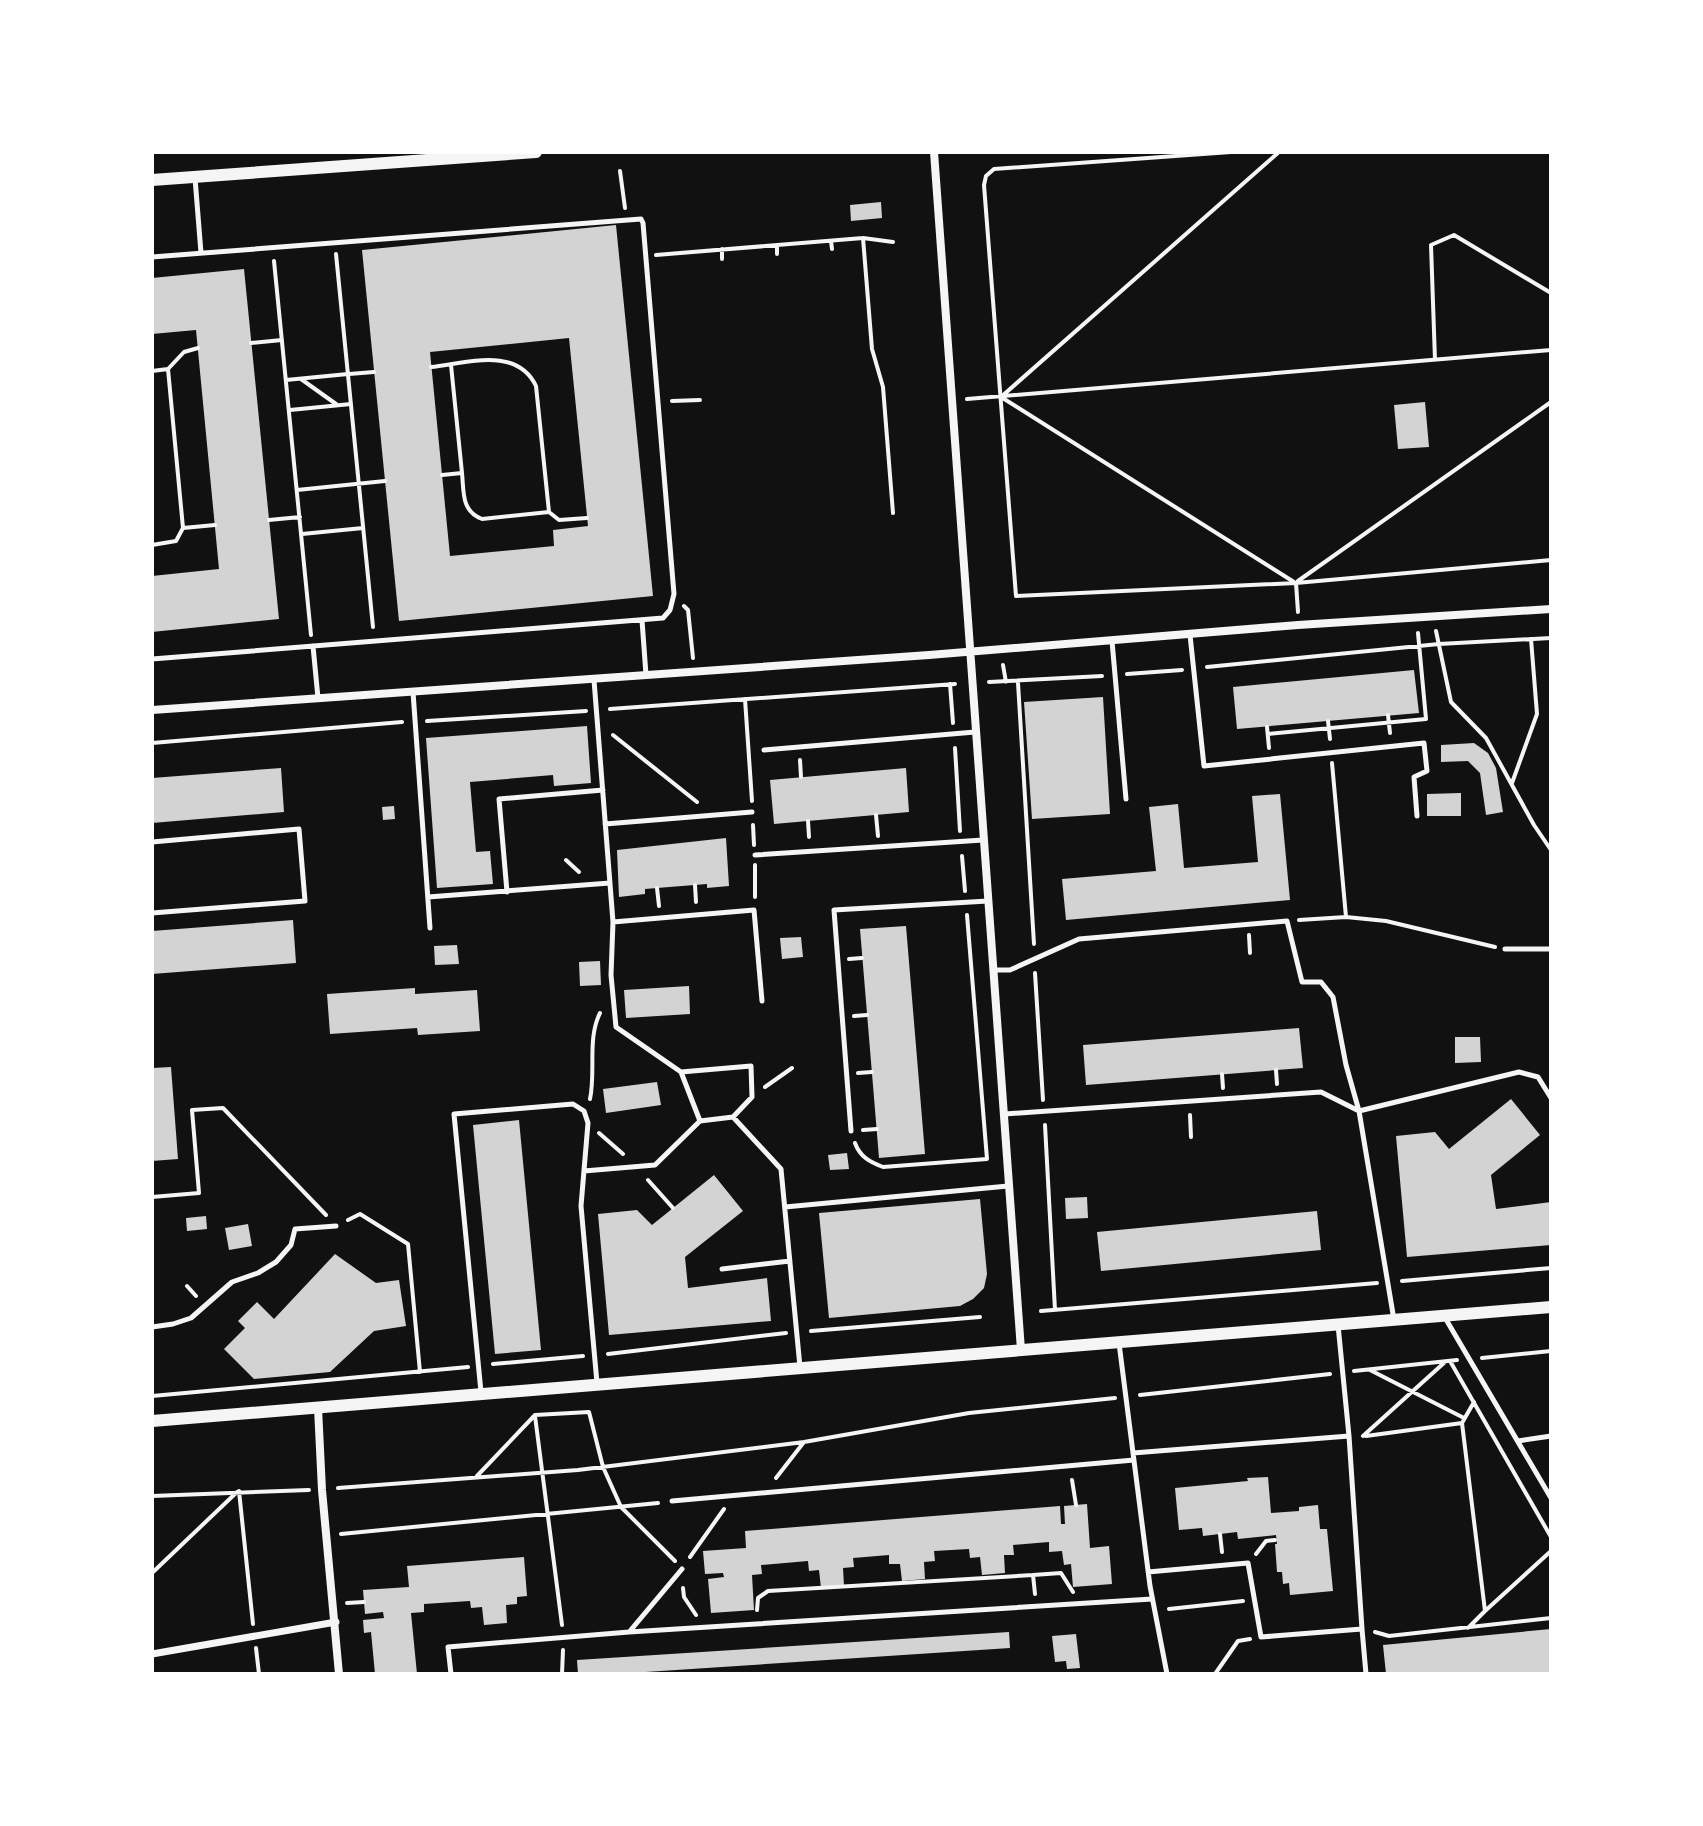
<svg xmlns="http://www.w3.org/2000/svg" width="1703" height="1826" font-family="Ubuntu,sans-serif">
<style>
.building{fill:#d3d3d3;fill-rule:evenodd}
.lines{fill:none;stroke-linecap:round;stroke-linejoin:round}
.path{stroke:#f5f5f5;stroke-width:4}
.service{stroke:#f5f5f5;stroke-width:5}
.pedestrian{stroke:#f5f5f5;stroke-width:7}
.minor{stroke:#f5f5f5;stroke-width:8}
.tertiary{stroke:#f5f5f5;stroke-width:12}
</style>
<rect width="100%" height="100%" fill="#111"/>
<path class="building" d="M 881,202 L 882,218 L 851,221 L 850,205 Z
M 616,225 L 653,596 L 399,621 L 362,250 ZM 569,338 L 588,526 L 553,530 L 554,546 L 450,556 L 430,352 Z
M 244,269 L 279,619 L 152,632 L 152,576 L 219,569 L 196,330 L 152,334 L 152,278 Z
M 1425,402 L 1429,447 L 1398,449 L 1394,405 Z
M 1414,670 L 1419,713 L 1237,729 L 1233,687 Z
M 1103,697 L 1110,814 L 1032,819 L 1024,702 Z
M 587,726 L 591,783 L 554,786 L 553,775 L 470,782 L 476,852 L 490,851 L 493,884 L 437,888 L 426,738 Z
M 1474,743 L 1488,753 L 1496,768 L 1503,812 L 1486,815 L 1480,773 L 1468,761 L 1441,762 L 1441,745 Z
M 281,768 L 284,812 L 152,823 L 152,778 Z
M 906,768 L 909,812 L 774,824 L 770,780 Z
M 1461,793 L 1461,816 L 1427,816 L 1427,794 Z
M 1280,794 L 1290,900 L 1066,920 L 1062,879 L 1156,871 L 1149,807 L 1178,804 L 1184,868 L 1258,862 L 1252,796 Z
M 394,806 L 395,819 L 383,820 L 382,807 Z
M 726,838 L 729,886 L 707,888 L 707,884 L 657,888 L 645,889 L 645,894 L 619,897 L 617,850 Z
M 293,920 L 296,963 L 152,974 L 152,931 Z
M 906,926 L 925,1154 L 879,1158 L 860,929 Z
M 801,937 L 803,957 L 782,959 L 780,938 Z
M 457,945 L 459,964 L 435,965 L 434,946 Z
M 600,961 L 601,985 L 580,986 L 579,962 Z
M 689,986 L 690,1014 L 626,1018 L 624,990 Z
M 415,988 L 415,994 L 477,990 L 480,1031 L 418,1035 L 417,1028 L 330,1034 L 327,994 Z
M 1299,1028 L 1303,1068 L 1086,1085 L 1083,1045 Z
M 1455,1037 L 1480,1037 L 1481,1062 L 1455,1063 Z
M 171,1067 L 178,1159 L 152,1161 L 152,1068 Z
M 657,1082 L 661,1105 L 606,1113 L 603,1089 Z
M 1511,1099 L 1540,1135 L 1491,1175 L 1496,1209 L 1551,1202 L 1551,1245 L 1407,1257 L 1396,1136 L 1435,1132 L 1449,1149 Z
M 519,1120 L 541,1350 L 495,1354 L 473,1125 Z
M 847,1153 L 849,1169 L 830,1170 L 828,1155 Z
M 714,1175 L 743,1211 L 685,1257 L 688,1288 L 767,1278 L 771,1321 L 609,1335 L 598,1214 L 637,1210 L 652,1225 Z
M 1087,1197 L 1088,1218 L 1066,1219 L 1065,1198 Z
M 980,1199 L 987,1274 L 984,1288 L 973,1299 L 960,1306 L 829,1318 L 819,1213 Z
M 1317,1211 L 1321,1250 L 1101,1271 L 1097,1232 Z
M 206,1216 L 207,1229 L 187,1231 L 186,1218 Z
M 248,1224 L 252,1246 L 229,1250 L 225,1228 Z
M 335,1254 L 376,1283 L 399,1280 L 406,1326 L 374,1331 L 330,1372 L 254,1379 L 224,1349 L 245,1328 L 238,1321 L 257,1302 L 274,1319 Z
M 1268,1477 L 1271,1513 L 1299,1511 L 1299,1507 L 1318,1505 L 1320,1529 L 1327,1529 L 1333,1591 L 1290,1595 L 1289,1583 L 1283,1584 L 1282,1572 L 1277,1572 L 1275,1544 L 1277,1544 L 1276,1535 L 1238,1539 L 1237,1532 L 1203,1536 L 1202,1528 L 1179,1530 L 1175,1488 L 1248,1481 L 1247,1478 Z
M 1087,1504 L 1090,1548 L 1109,1546 L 1112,1584 L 1073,1587 L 1071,1564 L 1064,1565 L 1062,1551 L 1049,1552 L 1049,1542 L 1013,1545 L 1014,1555 L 1004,1555 L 1005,1573 L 982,1575 L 980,1557 L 970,1558 L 969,1549 L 934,1551 L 935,1561 L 924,1562 L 925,1579 L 902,1581 L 900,1564 L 889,1564 L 889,1555 L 853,1558 L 854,1567 L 843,1568 L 844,1586 L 821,1588 L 819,1570 L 809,1571 L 808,1561 L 761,1565 L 762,1574 L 752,1575 L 754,1610 L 711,1613 L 708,1579 L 724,1577 L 723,1573 L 705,1574 L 703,1551 L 746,1548 L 745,1531 L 1060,1506 L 1061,1524 L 1065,1524 L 1064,1506 Z
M 524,1557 L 527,1596 L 517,1597 L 517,1604 L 506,1605 L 507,1623 L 484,1625 L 482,1607 L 471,1608 L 470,1601 L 424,1604 L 424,1612 L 411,1613 L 417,1674 L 375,1674 L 371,1632 L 364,1633 L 363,1620 L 384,1618 L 383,1612 L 365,1614 L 363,1590 L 409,1587 L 407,1566 Z
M 1551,1629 L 1551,1674 L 1386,1674 L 1383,1645 Z
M 1009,1632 L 1010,1648 L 615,1674 L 578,1674 L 577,1660 Z
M 1076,1634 L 1080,1668 L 1067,1669 L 1066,1661 L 1055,1662 L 1052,1636 Z"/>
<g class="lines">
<path class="path" d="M 1231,152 L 994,169 L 986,176 L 984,185 L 1016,596 L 1296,583 L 1551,560
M 1279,152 L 1001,397 L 1294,582
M 620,171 L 625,208
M 863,238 L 893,242
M 831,241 L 832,249
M 777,245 L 777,254
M 722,249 L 722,259
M 336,254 L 373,627
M 656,255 L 863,238 L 872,349 L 883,387 L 893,513
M 274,261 L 311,635
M 251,343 L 282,340
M 1435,360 L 1431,245 L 1454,235 L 1551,293
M 451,365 L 462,473
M 431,367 C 467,363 517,346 536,386 L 549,512 L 482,519 C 461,511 464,492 462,473 L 442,475
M 168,369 L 184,352 L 198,348
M 152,371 L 168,369 L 183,528 L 176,541 L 152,545
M 349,374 L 374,372
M 301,379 L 336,404
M 286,380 L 348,374
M 967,399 L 1551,350
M 672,401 L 700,400
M 290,410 L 351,404
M 297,490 L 385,481
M 549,512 L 559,520 L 587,518
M 269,520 L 300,517
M 183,528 L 215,525
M 302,534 L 363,528
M 1298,581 L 1551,402
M 1296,583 L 1298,612
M 684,606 L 688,610 L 693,658
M 1436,631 L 1451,702 L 1486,738 L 1534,825 L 1551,850
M 1003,665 L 1006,682
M 1207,667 L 1439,644 L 1551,638
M 1127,674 L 1182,670
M 989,682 L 1102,676
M 1018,683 L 1034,944
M 950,684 L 953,723
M 745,699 L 752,801
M 610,709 L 955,684
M 1388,715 L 1390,733
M 427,721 L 586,711
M 1328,721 L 1330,739
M 1267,727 L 1269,748
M 1268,734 L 1426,719 L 1418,633
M 613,735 L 697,802
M 152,743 L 402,722
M 955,748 L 960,831
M 800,760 L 801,777
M 1332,763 L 1346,917
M 1512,783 L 1537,714 L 1531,639
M 876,815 L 878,836
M 808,821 L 809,837
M 753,825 L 754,845
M 962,856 L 965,891
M 566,860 L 579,872
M 695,885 L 696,902
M 657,888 L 659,906
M 755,897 L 755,865
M 1299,920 L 1346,917 L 1386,921 L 1495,947
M 1249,935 L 1250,953
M 849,959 L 862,958
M 1035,973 L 1043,1100
M 854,1016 L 867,1015
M 1276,1070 L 1277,1084
M 858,1073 L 872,1072
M 1222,1074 L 1223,1088
M 765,1087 L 792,1068
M 590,1099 C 596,1071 587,1039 600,1013
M 1190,1115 L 1191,1137
M 1045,1125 L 1055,1310
M 863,1130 L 877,1129
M 599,1133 L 623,1154
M 855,1143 C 860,1157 870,1162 883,1167 L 987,1159 L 967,915
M 648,1180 L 673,1208
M 152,1197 L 199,1193 L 192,1110 L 223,1108 L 326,1215
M 348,1220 L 360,1214 L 408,1244 L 420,1372
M 1402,1281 L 1551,1268
M 187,1286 L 196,1296
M 1041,1311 L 1377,1283
M 811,1331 L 980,1317
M 608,1354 L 786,1333
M 1482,1358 L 1551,1351
M 1450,1361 L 1551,1537
M 493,1364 L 583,1356
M 1370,1370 L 1464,1418
M 1354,1371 L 1457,1360
M 1140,1395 L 1330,1374
M 152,1396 L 468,1367
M 535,1416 L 562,1625
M 1363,1436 L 1445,1362
M 1366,1436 L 1462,1423
M 477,1476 L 535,1415 L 589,1412 L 603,1467 L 621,1507 L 675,1561
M 776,1478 L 804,1442
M 1072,1480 L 1076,1505
M 338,1488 L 578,1470 L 804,1442 L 969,1413 L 1115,1398
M 239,1491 L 253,1624
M 152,1496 L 309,1490
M 341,1534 L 658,1503
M 1220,1534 L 1222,1552
M 1256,1554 L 1266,1541 L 1275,1540
M 690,1557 L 724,1509
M 152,1573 L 237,1492
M 1033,1575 L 1035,1594
M 683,1588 L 684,1597 L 696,1615
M 347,1603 L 364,1602
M 1169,1609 L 1243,1601
M 757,1610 L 758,1598 L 768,1591 L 1033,1575 L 1061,1573 L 1073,1592
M 1485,1611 L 1551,1551
M 1468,1628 L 1485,1611 L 1462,1423 L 1474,1402
M 1375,1632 L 1389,1636 L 1551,1618
M 256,1648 L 259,1674
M 562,1674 L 563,1650
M 1215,1674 L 1238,1641 L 1250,1639"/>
<path class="service" d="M 195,178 L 201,253
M 152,257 L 641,219 L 643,223 L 674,594 L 670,610 L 663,618 L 152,659
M 642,620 L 646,675
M 1190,635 L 1204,766 L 1424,743 L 1427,771 L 1414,777 L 1417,816
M 1112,641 L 1126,799
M 313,646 L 318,698
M 594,680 L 613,922 L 611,975 L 616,1027 L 681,1072 L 751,1066 L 752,1097 L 733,1117
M 413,692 L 430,928
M 764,750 L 975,732
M 605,824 L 752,812
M 152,842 L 299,829 L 305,901 L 152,913
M 755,855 L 983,840
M 507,892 L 499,799 L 603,790
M 428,897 L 610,883
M 613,922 L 754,910 L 762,1001
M 1505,949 L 1551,949
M 994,970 L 1010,970 L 1079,939 L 1287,921 L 1302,982 L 1321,982 L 1333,997 L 1346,1065 L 1359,1111 L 1394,1320
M 681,1072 L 700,1121
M 1005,1114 L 1321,1092 L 1359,1111 L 1519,1072 L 1538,1077 L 1551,1098
M 851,1131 L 834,910 L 988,901
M 584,1171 L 655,1165 L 700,1121 L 733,1117 L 781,1169 L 800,1367
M 785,1207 L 1008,1186
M 722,1269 L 790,1261
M 1444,1316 L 1551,1498
M 1338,1325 L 1349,1436
M 152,1327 L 173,1324 L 191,1318 L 232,1282 L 258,1273 L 276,1262 L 291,1245 L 295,1229 L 336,1226
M 1119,1343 L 1150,1586 L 1167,1674
M 481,1392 L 454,1114 L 573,1104 L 584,1111 L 588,1123 L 581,1206 L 597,1383
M 1518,1441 L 1551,1436
M 1133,1453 L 1349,1436 L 1362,1629 L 1261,1637 L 1248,1563 L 1148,1572
M 672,1501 L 1134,1460
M 1362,1629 L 1366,1674
M 630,1631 L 682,1569
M 451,1674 L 448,1647 L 629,1632 L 1152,1599"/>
<path class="pedestrian" d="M 152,1654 L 336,1622"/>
<path class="minor" d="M 934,152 L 1021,1350
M 152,710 L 929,655 L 1298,625 L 1551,609
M 318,1408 L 322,1490 L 339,1674"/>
<path class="tertiary" d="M 152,180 L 536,152
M 152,1421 L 1551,1307"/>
</g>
<rect width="1703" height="1826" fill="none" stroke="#ffffff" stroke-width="308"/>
</svg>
